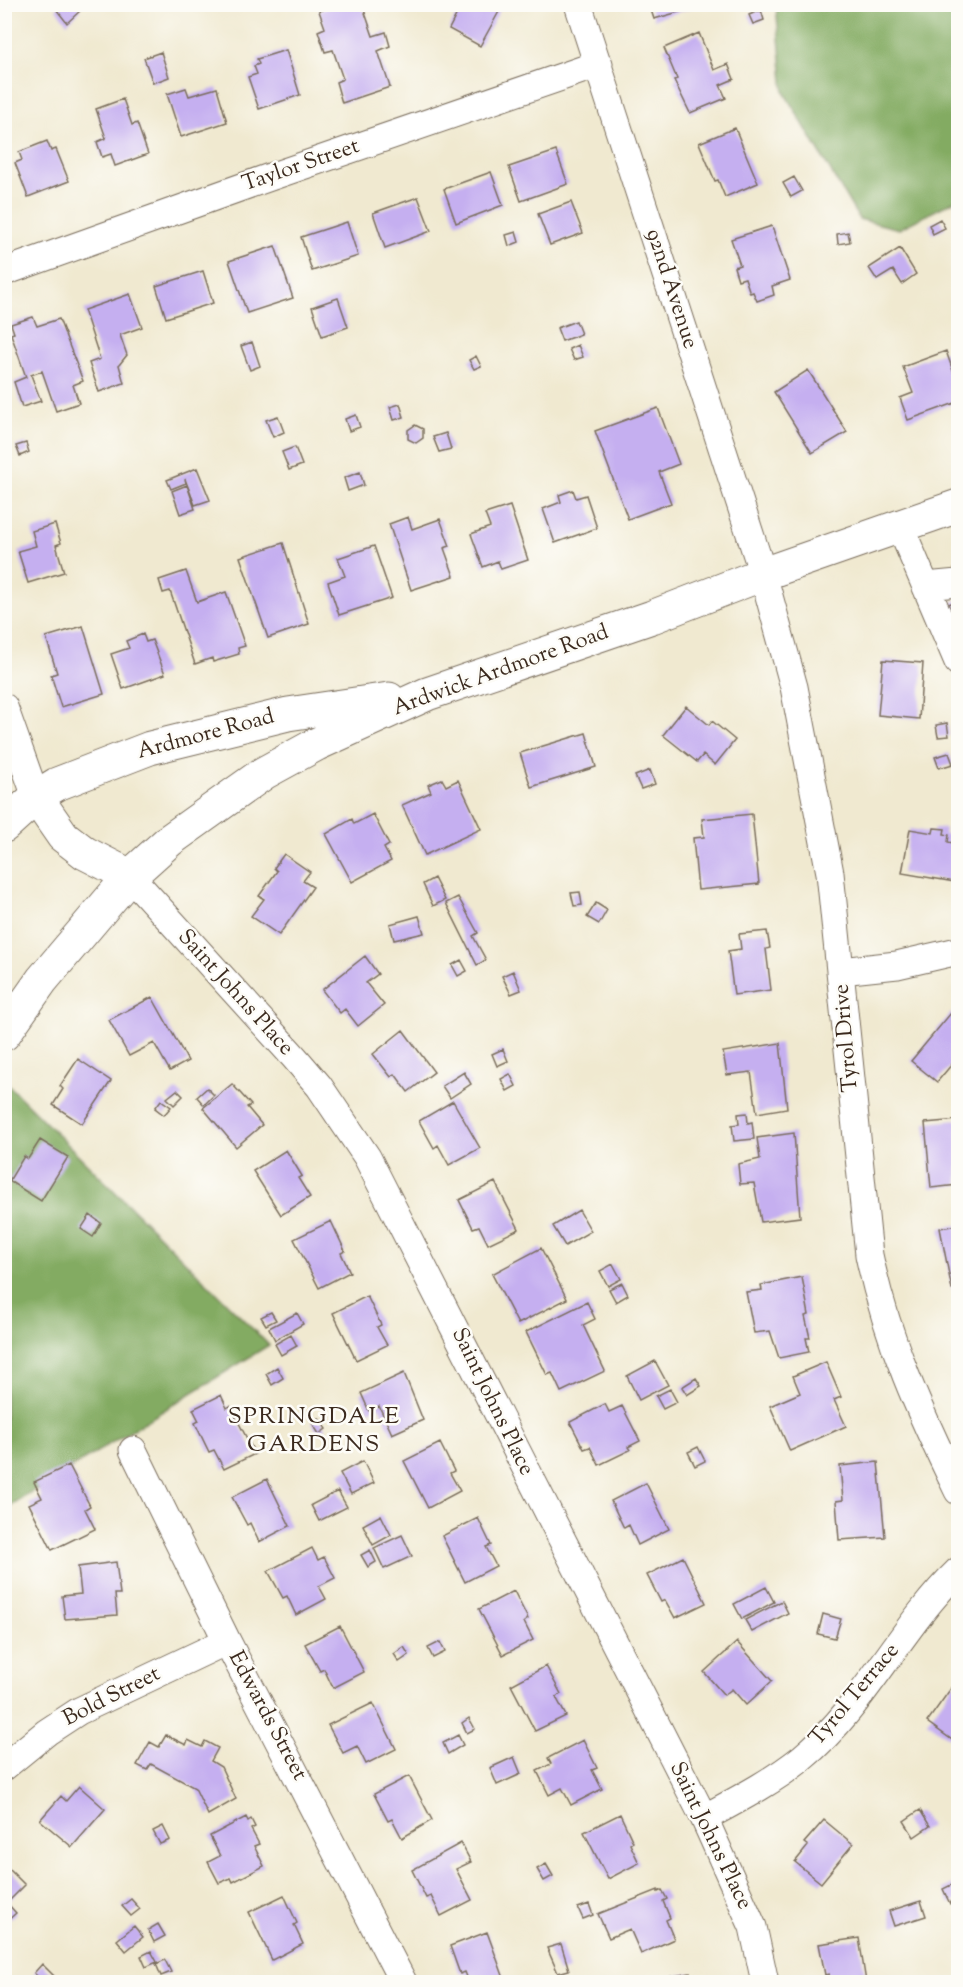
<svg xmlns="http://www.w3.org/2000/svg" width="963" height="1987" font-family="'Sorts Mill Goudy',serif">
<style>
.forest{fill:#83ab62;stroke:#5f6a40;stroke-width:1.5}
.building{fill:#c5aff0}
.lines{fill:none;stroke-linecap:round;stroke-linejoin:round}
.street-casing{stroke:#7a6d5c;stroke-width:29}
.secondary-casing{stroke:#7a6d5c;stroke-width:35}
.street{stroke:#fff;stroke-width:27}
.secondary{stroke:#fff;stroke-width:33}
.labels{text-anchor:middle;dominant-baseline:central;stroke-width:5;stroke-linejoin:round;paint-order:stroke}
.street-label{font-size:22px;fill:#3b2a1e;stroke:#fdfcf7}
.neighbourhood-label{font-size:24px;letter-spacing:1.5px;fill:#3b2a1e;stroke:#fdfcf7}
</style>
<rect width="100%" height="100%" fill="#fdfcf7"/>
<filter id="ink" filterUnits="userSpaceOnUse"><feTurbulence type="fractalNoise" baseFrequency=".0167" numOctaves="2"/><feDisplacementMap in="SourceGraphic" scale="12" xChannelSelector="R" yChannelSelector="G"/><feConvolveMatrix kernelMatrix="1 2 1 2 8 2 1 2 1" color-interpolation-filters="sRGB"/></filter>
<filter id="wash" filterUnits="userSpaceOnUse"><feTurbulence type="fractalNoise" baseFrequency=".008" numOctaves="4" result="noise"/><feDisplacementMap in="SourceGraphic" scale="24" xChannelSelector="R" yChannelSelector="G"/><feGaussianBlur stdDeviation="1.35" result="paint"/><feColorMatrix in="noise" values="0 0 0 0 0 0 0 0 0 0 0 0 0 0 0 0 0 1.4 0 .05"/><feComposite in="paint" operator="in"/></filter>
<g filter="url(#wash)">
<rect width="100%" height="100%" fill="#f0e9d0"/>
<path class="forest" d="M 776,5 L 958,5 L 958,199 L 899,229 L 859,219 L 784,92 Z
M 5,1082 L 269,1345 L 5,1509 Z"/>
<g id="blocks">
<path class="building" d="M 61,4 L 76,4 L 81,10 L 67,23 L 56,9 Z
M 339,4 L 362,4 L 373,36 L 386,32 L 390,46 L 378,51 L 390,87 L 342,103 L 336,82 L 343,79 L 333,50 L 325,52 L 318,31 L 325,28 L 319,11 Z
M 462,4 L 496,4 L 501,8 L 480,46 L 449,29 Z
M 649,4 L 692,4 L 693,8 L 654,19 Z
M 761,10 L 764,20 L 753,24 L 749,15 Z
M 699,33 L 714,70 L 728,64 L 734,79 L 720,85 L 726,98 L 690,113 L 674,80 L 677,79 L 664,48 Z
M 286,50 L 300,95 L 259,109 L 248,77 L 257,74 L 254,66 L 259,64 L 257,59 Z
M 161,52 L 169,77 L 153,83 L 144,58 Z
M 186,88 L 189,96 L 217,88 L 227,122 L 181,137 L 167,94 Z
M 123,99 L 132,125 L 137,123 L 148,154 L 115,166 L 111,154 L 102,157 L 97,142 L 106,138 L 96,109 Z
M 735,128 L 758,183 L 725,197 L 718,180 L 715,181 L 699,143 Z
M 47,141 L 51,151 L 56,149 L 69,181 L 28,197 L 15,163 L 22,160 L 19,152 Z
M 556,151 L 568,184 L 521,201 L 509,167 Z
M 491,172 L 503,205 L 456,223 L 444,189 Z
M 794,177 L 802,191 L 791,197 L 783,183 Z
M 418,197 L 431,231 L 385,248 L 373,213 Z
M 571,202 L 583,233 L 550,245 L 538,214 Z
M 940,219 L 945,228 L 933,234 L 929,225 Z
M 347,222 L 358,256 L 312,271 L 301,237 Z
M 772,226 L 790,280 L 772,286 L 774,295 L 757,301 L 753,292 L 750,293 L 745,278 L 738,280 L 734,267 L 740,265 L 731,239 Z
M 516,232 L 519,242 L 509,246 L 506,235 Z
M 848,232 L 850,242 L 838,244 L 837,234 Z
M 275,246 L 293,298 L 247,313 L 229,261 Z
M 900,248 L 916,274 L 902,284 L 893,270 L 877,280 L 869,268 Z
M 203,271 L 213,303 L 166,318 L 156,286 Z
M 130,294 L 142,327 L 120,335 L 127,355 L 119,365 L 124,383 L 99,392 L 89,363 L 100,359 L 84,310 Z
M 338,298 L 348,327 L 322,336 L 312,307 Z
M 33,317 L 37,326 L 59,319 L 83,381 L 73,385 L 79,403 L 56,411 L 42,371 L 31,375 L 41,401 L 22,407 L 14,382 L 26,377 L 11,334 L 14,333 L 11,324 Z
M 576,321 L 581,334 L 562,341 L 557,328 Z
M 252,342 L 260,366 L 250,370 L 241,346 Z
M 578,345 L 583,357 L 574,360 L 569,349 Z
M 946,351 L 958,385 L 958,402 L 908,420 L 900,398 L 913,393 L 903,367 Z
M 476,356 L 481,366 L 474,369 L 469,360 Z
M 808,370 L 847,432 L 812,453 L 774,392 Z
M 400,404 L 404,417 L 394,420 L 390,407 Z
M 658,408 L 679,464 L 659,472 L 671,503 L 628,519 L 595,431 Z
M 356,415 L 360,427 L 349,431 L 345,419 Z
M 278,416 L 284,432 L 273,437 L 266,420 Z
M 415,425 L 423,429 L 423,438 L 416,443 L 408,439 L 408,430 Z
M 446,433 L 451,449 L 439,452 L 433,437 Z
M 26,443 L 29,452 L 20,456 L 16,446 Z
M 295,447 L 302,465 L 289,470 L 282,452 Z
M 197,468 L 210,500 L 195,505 L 185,479 L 186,483 L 171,489 L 167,480 Z
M 360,472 L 364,485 L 348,491 L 344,478 Z
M 187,485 L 195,509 L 180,514 L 172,491 Z
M 573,490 L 576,498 L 586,495 L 597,528 L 555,543 L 543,509 L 561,502 L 559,495 Z
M 510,506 L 528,560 L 501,569 L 498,561 L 483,567 L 471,534 L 490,527 L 485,514 Z
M 408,517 L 412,529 L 440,519 L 450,546 L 444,548 L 454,576 L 411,590 L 389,524 Z
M 55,524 L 61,543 L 56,545 L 64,572 L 28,583 L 18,551 L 36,546 L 32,531 Z
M 283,543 L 309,624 L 268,638 L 240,557 Z
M 374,546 L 392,598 L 339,615 L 328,582 L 345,576 L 338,558 Z
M 186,571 L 197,602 L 226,592 L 245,646 L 238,648 L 239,654 L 213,662 L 212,658 L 195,664 L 170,591 L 163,593 L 159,580 Z
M 958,600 L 958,649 L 940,608 Z
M 83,626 L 104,694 L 61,707 L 51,675 L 57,673 L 46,637 Z
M 143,634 L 146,642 L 152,640 L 165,674 L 123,689 L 111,654 L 129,648 L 126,641 Z
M 883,660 L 923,663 L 919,719 L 878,715 Z
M 686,706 L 709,725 L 712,721 L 735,740 L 715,765 L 703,755 L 697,762 L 663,735 Z
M 947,723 L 949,736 L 938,737 L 936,725 Z
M 586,733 L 596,767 L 531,787 L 520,753 Z
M 949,753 L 953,764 L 939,768 L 935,757 Z
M 650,770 L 655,784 L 641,789 L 635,776 Z
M 442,779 L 446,786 L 458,780 L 481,829 L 425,855 L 402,805 L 431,792 L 428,785 Z
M 373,814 L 389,845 L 384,848 L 391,861 L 352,882 L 326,834 L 352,819 L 354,824 Z
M 752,814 L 759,884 L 698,890 L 693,838 L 704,837 L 702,819 Z
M 934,828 L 945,829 L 944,834 L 949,835 L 948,842 L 958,844 L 955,882 L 902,873 L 910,829 L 933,833 Z
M 284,854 L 310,872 L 303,881 L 313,887 L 279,935 L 251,916 L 264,899 L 259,896 L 277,871 L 274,868 Z
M 434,878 L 445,900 L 433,906 L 423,884 Z
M 580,892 L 582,905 L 574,906 L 571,893 Z
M 458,897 L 478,933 L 473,936 L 486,960 L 477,965 L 446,903 Z
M 596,903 L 607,910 L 599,924 L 587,917 Z
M 419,916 L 424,933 L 394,940 L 390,924 Z
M 767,931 L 770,948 L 766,949 L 771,990 L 734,995 L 728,951 L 741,949 L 739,934 Z
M 365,956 L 378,974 L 366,983 L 384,1005 L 358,1026 L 345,1009 L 340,1013 L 322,990 Z
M 461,960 L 467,971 L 458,976 L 452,965 Z
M 513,971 L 521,990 L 511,994 L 502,976 Z
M 152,997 L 188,1061 L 170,1071 L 154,1043 L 129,1056 L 109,1020 Z
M 951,1013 L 958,1020 L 958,1057 L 937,1082 L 911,1061 Z
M 403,1030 L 434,1072 L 408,1092 L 395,1074 L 391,1077 L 373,1054 Z
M 780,1043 L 787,1108 L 757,1113 L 751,1072 L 727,1075 L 723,1052 Z
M 503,1049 L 508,1061 L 497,1066 L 492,1054 Z
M 78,1059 L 111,1081 L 82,1124 L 53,1105 L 63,1089 L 60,1086 Z
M 464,1072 L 471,1084 L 450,1098 L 442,1086 Z
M 510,1074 L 516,1086 L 507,1091 L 501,1079 Z
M 232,1084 L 251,1105 L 247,1107 L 262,1125 L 236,1147 L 203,1108 Z
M 207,1088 L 214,1095 L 204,1105 L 197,1097 Z
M 177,1090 L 183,1096 L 174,1105 L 167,1098 Z
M 161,1100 L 171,1107 L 164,1115 L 155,1108 Z
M 453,1101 L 480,1148 L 449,1165 L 438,1145 L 434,1148 L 419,1121 Z
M 747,1113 L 748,1123 L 752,1122 L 754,1139 L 734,1141 L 732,1125 L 739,1124 L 738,1114 Z
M 958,1120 L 958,1185 L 931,1188 L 925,1123 Z
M 794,1133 L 800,1217 L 761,1222 L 754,1183 L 740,1184 L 738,1164 L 760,1159 L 757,1138 Z
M 40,1140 L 68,1157 L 41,1201 L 9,1181 L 24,1156 L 28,1159 Z
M 286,1150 L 302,1176 L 298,1178 L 310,1197 L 281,1215 L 253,1171 Z
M 495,1182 L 519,1229 L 488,1244 L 479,1226 L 473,1228 L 459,1200 Z
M 579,1210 L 591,1231 L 565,1246 L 553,1226 Z
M 90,1215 L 101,1223 L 93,1237 L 81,1229 Z
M 331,1221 L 345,1251 L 341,1253 L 350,1272 L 319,1288 L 294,1239 Z
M 958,1225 L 958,1289 L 952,1290 L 940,1228 Z
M 541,1248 L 567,1299 L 518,1324 L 492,1274 Z
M 613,1264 L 621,1279 L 608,1286 L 600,1271 Z
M 802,1277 L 809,1315 L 805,1316 L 810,1338 L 806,1338 L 809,1352 L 779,1358 L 770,1331 L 754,1333 L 746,1292 L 762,1290 L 761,1285 Z
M 622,1283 L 628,1295 L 616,1302 L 609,1289 Z
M 367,1296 L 381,1325 L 377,1327 L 387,1345 L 356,1360 L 333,1313 Z
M 587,1302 L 595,1319 L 583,1325 L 605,1371 L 561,1392 L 552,1373 L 547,1375 L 526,1332 Z
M 271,1312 L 276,1320 L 266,1325 L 261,1317 Z
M 297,1313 L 303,1324 L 275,1340 L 269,1328 Z
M 291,1335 L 297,1346 L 281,1355 L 275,1344 Z
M 655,1361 L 668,1385 L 639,1400 L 627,1376 Z
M 826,1362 L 841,1397 L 834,1400 L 846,1426 L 790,1451 L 770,1406 L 800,1393 L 793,1376 Z
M 277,1367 L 283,1378 L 272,1385 L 266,1374 Z
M 404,1373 L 423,1420 L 392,1434 L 379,1406 L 369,1411 L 361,1393 Z
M 696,1378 L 701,1386 L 687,1395 L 682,1387 Z
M 670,1389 L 677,1402 L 663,1409 L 656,1396 Z
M 221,1395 L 227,1408 L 230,1406 L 255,1454 L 224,1469 L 214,1450 L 209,1452 L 195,1423 L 199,1421 L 193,1409 Z
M 605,1404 L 609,1412 L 622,1406 L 640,1441 L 628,1447 L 630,1450 L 599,1465 L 590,1447 L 584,1449 L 570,1422 Z
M 319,1418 L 326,1429 L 319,1434 L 312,1423 Z
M 440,1443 L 454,1471 L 450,1473 L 460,1491 L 428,1508 L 404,1461 Z
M 698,1447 L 705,1461 L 695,1466 L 688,1452 Z
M 363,1461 L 374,1483 L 351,1494 L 340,1473 Z
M 878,1462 L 885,1537 L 839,1540 L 836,1501 L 843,1500 L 840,1466 Z
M 69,1465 L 90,1506 L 85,1509 L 95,1529 L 52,1550 L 29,1504 L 42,1498 L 34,1482 Z
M 267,1479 L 290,1526 L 259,1542 L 250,1523 L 247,1525 L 232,1497 Z
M 646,1483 L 669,1529 L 638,1545 L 629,1525 L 624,1528 L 611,1501 Z
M 338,1491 L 347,1507 L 319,1521 L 311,1505 Z
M 381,1515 L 391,1535 L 373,1545 L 363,1525 Z
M 478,1518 L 491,1545 L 486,1547 L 496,1566 L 465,1582 L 442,1536 Z
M 402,1535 L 412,1556 L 384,1569 L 374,1548 Z
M 312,1548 L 318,1560 L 324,1557 L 335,1578 L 319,1586 L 326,1599 L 296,1615 L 287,1596 L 283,1598 L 268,1571 Z
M 370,1550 L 376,1562 L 368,1567 L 361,1555 Z
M 683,1557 L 706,1603 L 675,1618 L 665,1600 L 661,1602 L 647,1575 Z
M 116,1562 L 120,1594 L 115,1594 L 117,1615 L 65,1619 L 62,1596 L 81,1594 L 78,1567 Z
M 766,1587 L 774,1602 L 742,1619 L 734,1604 Z
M 514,1591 L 528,1619 L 524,1622 L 533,1640 L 503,1655 L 479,1609 Z
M 782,1601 L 788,1613 L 752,1632 L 745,1620 Z
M 823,1614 L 841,1619 L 835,1638 L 818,1634 Z
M 340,1626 L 364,1672 L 333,1688 L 324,1669 L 320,1671 L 305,1644 Z
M 440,1642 L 445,1652 L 433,1658 L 428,1648 Z
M 737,1642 L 772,1681 L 746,1705 L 732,1689 L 724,1695 L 704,1672 Z
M 404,1647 L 409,1655 L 399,1662 L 394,1654 Z
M 546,1666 L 561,1694 L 556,1697 L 566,1716 L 535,1731 L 511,1685 Z
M 954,1684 L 958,1687 L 958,1744 L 927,1722 Z
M 373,1703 L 396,1749 L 366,1764 L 357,1746 L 343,1753 L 328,1725 Z
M 469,1718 L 475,1729 L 467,1733 L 462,1723 Z
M 166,1735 L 186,1745 L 188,1740 L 202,1747 L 205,1741 L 218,1748 L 211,1761 L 221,1767 L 236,1799 L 208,1815 L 195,1788 L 151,1764 L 147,1770 L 137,1765 L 150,1742 L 159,1747 Z
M 458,1735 L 463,1745 L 448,1754 L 443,1743 Z
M 583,1740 L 597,1768 L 592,1770 L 602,1789 L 571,1805 L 562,1788 L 549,1795 L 537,1771 L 551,1764 L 548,1758 Z
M 514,1757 L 521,1774 L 497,1785 L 490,1768 Z
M 409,1776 L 432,1820 L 402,1838 L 392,1819 L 388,1821 L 374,1794 Z
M 79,1786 L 105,1809 L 72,1847 L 40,1820 L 61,1796 L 66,1801 Z
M 920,1810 L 930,1826 L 914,1837 L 904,1821 Z
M 620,1814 L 633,1842 L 630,1844 L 639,1863 L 608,1879 L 584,1832 Z
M 246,1817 L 248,1821 L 251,1819 L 255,1827 L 251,1829 L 259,1844 L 254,1846 L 264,1866 L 233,1882 L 231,1878 L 219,1883 L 208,1862 L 220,1856 L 210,1836 Z
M 824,1820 L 853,1844 L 821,1883 L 795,1862 L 808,1846 L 804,1843 Z
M 163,1826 L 170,1840 L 160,1844 L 153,1831 Z
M 461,1843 L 471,1862 L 456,1869 L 472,1900 L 441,1916 L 431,1896 L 426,1898 L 412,1870 Z
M 4,1864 L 25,1885 L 7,1903 L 16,1913 L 4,1924 Z
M 546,1864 L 553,1876 L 544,1881 L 537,1869 Z
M 953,1884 L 958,1899 L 950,1904 L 943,1889 Z
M 658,1890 L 658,1892 L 662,1890 L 667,1899 L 663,1901 L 670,1918 L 666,1920 L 674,1939 L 641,1954 L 630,1929 L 609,1938 L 598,1914 Z
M 284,1895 L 297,1923 L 294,1925 L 303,1944 L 272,1960 L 249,1912 Z
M 131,1899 L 140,1909 L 131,1916 L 122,1906 Z
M 921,1901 L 926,1916 L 894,1926 L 889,1911 Z
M 589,1904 L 593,1915 L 583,1919 L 578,1908 Z
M 158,1924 L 165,1936 L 154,1942 L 148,1930 Z
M 134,1926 L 143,1937 L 126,1951 L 117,1940 Z
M 487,1932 L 505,1981 L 469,1982 L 465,1972 L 460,1974 L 450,1946 Z
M 859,1938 L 866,1982 L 831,1982 L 829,1974 L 825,1975 L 819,1944 Z
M 561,1944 L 569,1970 L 558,1973 L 547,1948 Z
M 151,1951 L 157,1962 L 146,1967 L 141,1956 Z
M 165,1960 L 171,1972 L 161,1976 L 156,1964 Z
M 42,1964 L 54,1976 L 47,1982 L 43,1982 L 34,1973 Z
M 690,1973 L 692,1982 L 652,1982 L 651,1980 Z"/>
</g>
</g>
<g filter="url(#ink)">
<use href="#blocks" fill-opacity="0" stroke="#7a6d5c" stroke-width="1.5"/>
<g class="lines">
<g class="street-casing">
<path id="street" d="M 578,4 L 763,574 L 794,687 L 830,873 L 869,1255 C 887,1340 920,1413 958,1491
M 4,272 L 270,177 L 599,64
M 900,526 L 958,662
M 926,586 L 958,583
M 4,707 L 36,797
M 130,876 L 295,1058 L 319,1086 L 367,1157 L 704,1818 L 753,1927 L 765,1982
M 841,971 L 897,965 L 958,951
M 133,1450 L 227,1641 L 403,1982
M 4,1767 L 47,1732 L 79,1711 L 227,1641
M 704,1818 C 737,1800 772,1782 802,1758 C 865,1706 900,1627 958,1571"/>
</g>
<g class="secondary-casing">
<path id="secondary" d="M 36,797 L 63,836 L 85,853 L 130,876
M 4,826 L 36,797 L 57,784 L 150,748 L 288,714 L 389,699
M 4,1034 L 42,980 L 130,876 L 170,840 L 264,773 L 317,744 L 427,694 L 652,617 L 763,574 L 958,506"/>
</g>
<use href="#street" class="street"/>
<use href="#secondary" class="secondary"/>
</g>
</g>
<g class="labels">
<g class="street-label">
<text transform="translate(301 166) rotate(-19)">Taylor Street</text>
<text transform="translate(671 289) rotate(72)">92nd Avenue</text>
<text transform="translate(501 671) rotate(-20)">Ardwick Ardmore Road</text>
<text transform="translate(206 735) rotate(-15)">Ardmore Road</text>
<text transform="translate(235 993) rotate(48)">Saint Johns Place</text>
<text transform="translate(847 1038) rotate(-95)">Tyrol Drive</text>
<text transform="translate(492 1402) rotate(64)">Saint Johns Place</text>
<text transform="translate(855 1695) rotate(-50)">Tyrol Terrace</text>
<text transform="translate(112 1697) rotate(-27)">Bold Street</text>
<text transform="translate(267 1716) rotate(62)">Edwards Street</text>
<text transform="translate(710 1836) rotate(64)">Saint Johns Place</text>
</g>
<g class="neighbourhood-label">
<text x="314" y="1417">SPRINGDALE<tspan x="314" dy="28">GARDENS</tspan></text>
</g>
</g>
<rect width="963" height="1987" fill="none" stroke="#fdfcf7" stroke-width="24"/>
</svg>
